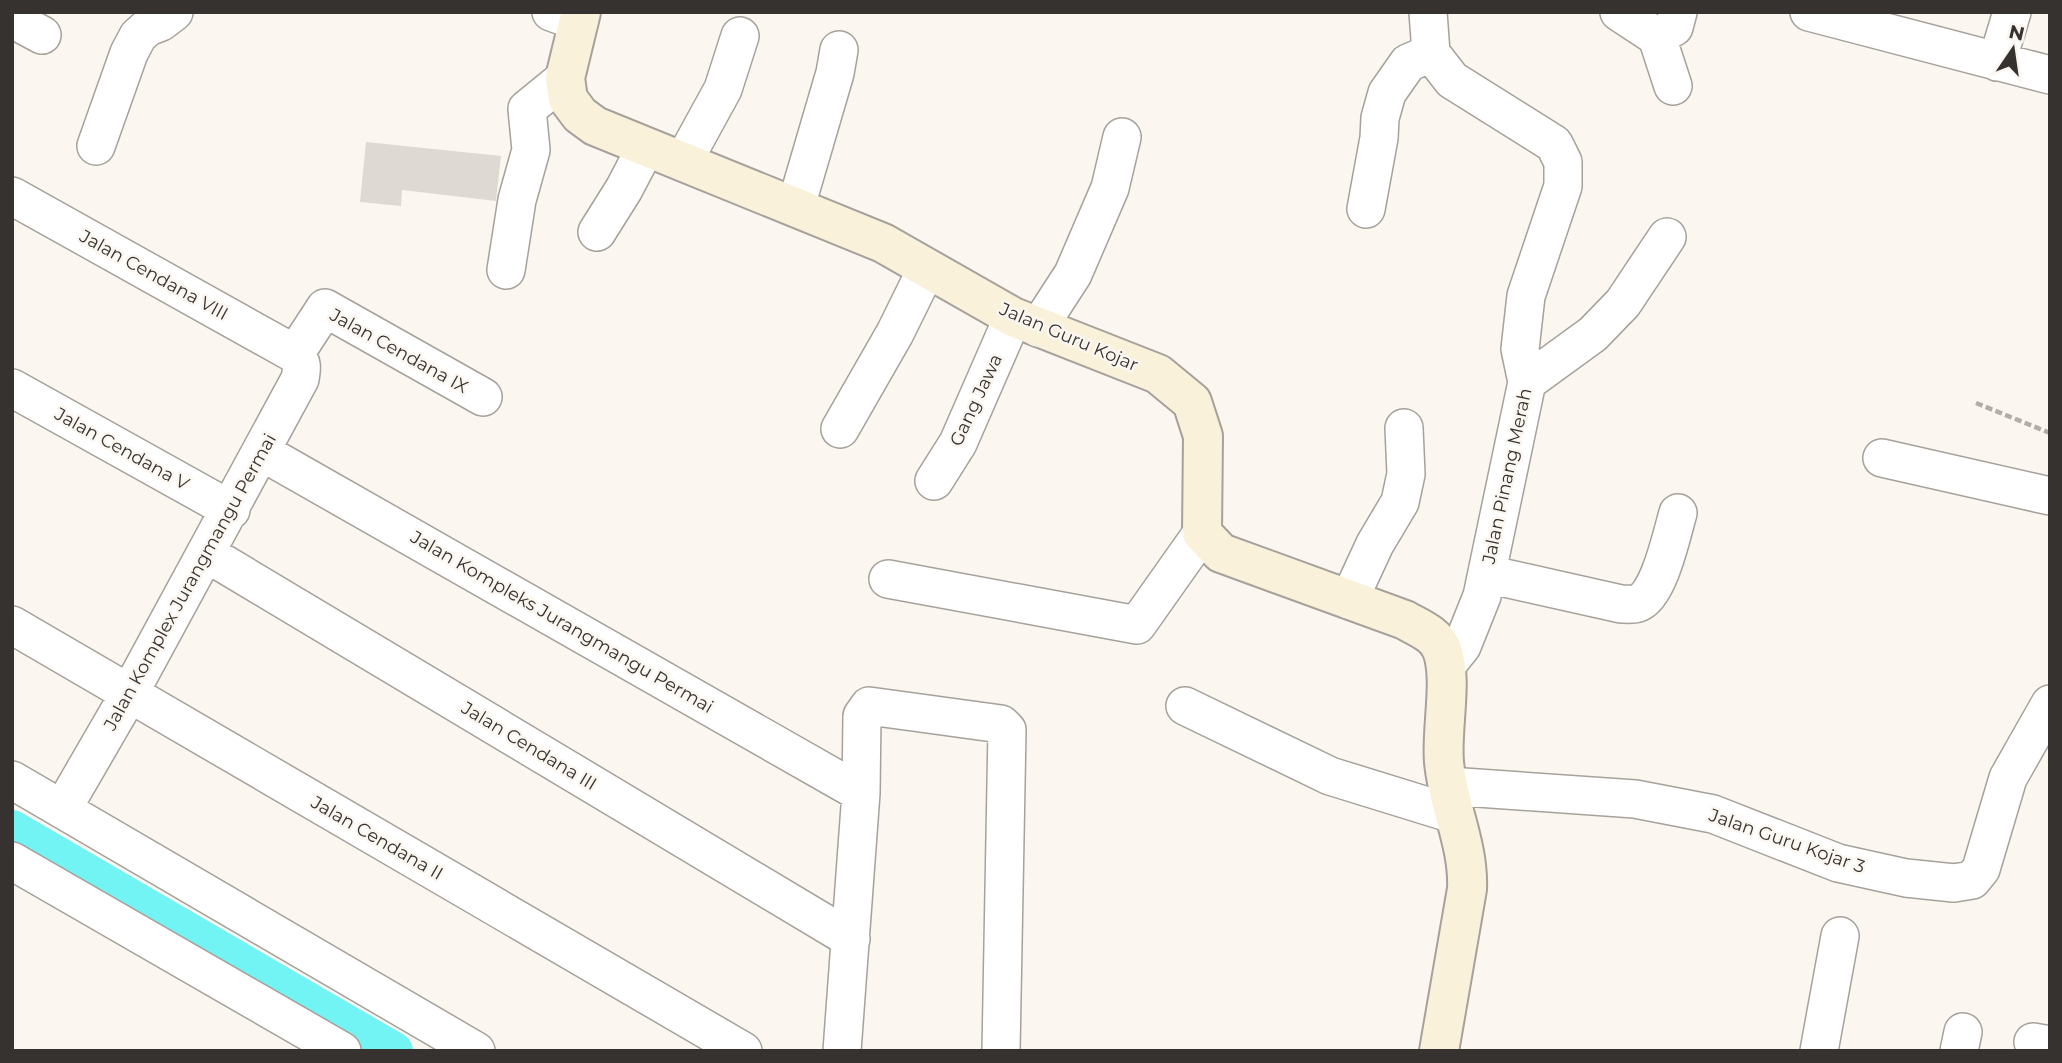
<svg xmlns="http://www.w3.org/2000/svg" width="2062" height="1063" font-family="Montserrat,sans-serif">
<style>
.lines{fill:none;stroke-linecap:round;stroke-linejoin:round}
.canal{stroke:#72f3f4;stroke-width:38}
.building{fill:#dfd9d3}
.street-casing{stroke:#a6a19b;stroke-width:40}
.secondary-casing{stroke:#a6a19b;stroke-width:42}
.path{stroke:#b1aca8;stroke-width:4.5;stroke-dasharray:7 3.5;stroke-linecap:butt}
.street{stroke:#fff;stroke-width:37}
.secondary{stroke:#f9f1da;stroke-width:38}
.labels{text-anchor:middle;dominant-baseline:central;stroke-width:5;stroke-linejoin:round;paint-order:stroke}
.street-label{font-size:18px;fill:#353230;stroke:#fcf6f0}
</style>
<rect width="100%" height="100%" fill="#fcf6f0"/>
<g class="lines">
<path class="canal" d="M 12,829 L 394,1051"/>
</g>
<path class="building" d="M 366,142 L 501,156 L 496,201 L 402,190 L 401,206 L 360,202 Z"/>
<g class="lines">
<g class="street-casing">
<path id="street" d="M 551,12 L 579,22
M 1428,12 L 1431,53 L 1452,80 L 1554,144 L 1563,162 L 1563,186 L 1526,296 L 1520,349 L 1527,382 L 1482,596 L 1462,646 L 1446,666
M 1619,12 L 1657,37 L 1673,86
M 1809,12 L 2050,75
M 12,19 L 42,35
M 1657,37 L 1674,27 L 1678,12
M 1997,62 L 2012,12
M 96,146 L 129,53 L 138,36 L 148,27 L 161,22 L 174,12
M 683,162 L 723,89 L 740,36
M 12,196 L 295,354 C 303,362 302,368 300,379 L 129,694 L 63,808
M 796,206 L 835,73 L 839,50
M 1366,209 L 1379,138 L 1380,118 L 1387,93 L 1408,63 L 1431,53
M 597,232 L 624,189 L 646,147
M 506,270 L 517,200 L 531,150 L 527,109 L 565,78
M 1038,328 L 1073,274 L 1110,188 L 1122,137
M 295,354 L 325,308 L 483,397
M 1527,382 L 1593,334 L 1623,303 L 1667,237
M 12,388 L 231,510
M 840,429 L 895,333 L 927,268
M 262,452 L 861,793
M 1882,458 L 2050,496
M 934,481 L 958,443 L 1013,317
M 206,553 L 851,939
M 1487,574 L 1621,604 C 1626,604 1633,605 1638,603 C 1659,596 1672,533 1678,513
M 888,579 L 1137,625 L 1202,533
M 1349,600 L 1375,544 L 1400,502 L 1406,474 L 1404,428
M 12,625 L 743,1051
M 1185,706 L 1330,776 L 1453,814
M 12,780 L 476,1051
M 1449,786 L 1635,799 L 1713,814 L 1838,863 L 1906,878 L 1954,883 L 1972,880 L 1981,869 L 2008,778 L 2050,704
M 12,861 L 342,1051
M 2033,1042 L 2050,1045
M 842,1051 L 861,793 L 862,716 L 869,706 L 1001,724 L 1007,730 L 1001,1051
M 1819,1051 L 1840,936
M 1959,1051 L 1963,1032"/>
</g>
<g class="secondary-casing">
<path id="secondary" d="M 581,12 L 565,78 L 568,99 L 580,115 L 595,126 L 883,243 L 1013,317 L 1158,374 L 1192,402 L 1203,436 L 1202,533 L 1221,553 L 1405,620 C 1419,628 1436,634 1442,650 C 1453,679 1441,729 1444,762 C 1448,806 1469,845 1467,889 L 1439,1051"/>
</g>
<path class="path" d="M 1976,403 L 2050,433"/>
<use href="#street" class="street"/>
<use href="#secondary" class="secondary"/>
</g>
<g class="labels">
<g class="street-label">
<text transform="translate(154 275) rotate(29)">Jalan Cendana VIII</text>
<text transform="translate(1069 337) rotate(23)">Jalan Guru Kojar</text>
<text transform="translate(399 351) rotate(29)">Jalan Cendana IX</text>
<text transform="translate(976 400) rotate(-65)">Gang Jawa</text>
<text transform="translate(122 449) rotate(29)">Jalan Cendana V</text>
<text transform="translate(1507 476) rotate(-78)">Jalan Pinang Merah</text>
<text transform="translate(190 582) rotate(-61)">Jalan Komplex Jurangmangu Permai</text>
<text transform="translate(562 622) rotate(30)">Jalan Kompleks Jurangmangu Permai</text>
<text transform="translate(529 746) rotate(31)">Jalan Cendana III</text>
<text transform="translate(377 838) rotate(30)">Jalan Cendana II</text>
<text transform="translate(1787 841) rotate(19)">Jalan Guru Kojar 3</text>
</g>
</g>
<rect width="2062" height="1063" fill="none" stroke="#353230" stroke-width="28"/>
<g transform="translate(2013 49) rotate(13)" stroke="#fcf6f0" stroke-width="5" paint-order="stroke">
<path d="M0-5L12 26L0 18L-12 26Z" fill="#353230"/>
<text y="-10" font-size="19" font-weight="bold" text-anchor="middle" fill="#353230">N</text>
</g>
</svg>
